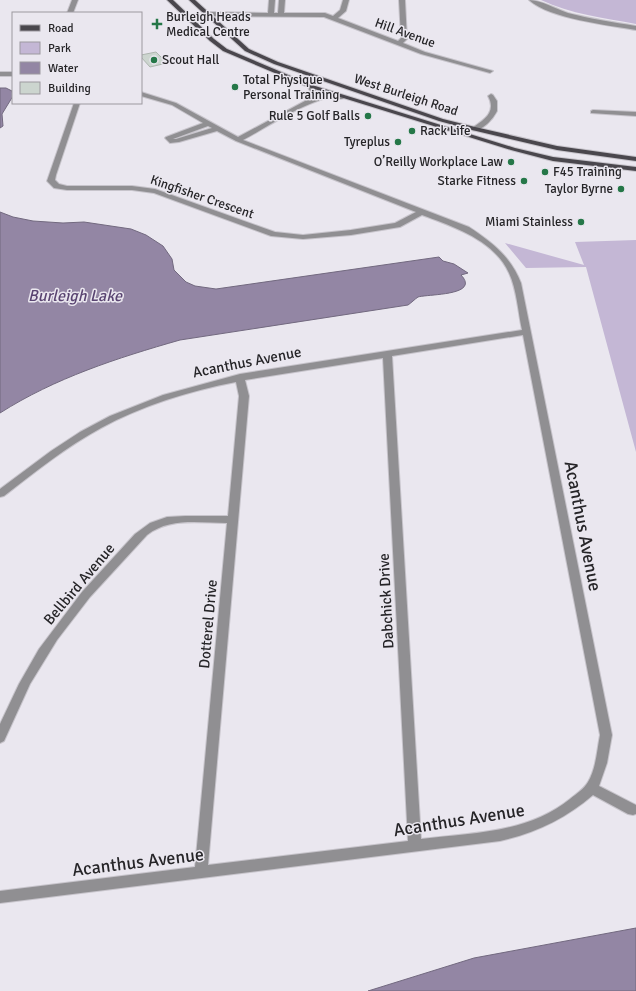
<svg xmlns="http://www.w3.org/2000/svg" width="636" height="991" font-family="Signika,sans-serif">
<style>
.green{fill:#c4b7d5}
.water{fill:#9386a4;stroke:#72697f}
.building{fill:#ccd5cf;stroke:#aeb6b0}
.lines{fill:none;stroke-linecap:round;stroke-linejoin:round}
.minor-casing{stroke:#c7c4cb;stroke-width:2}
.primary-casing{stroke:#c7c4cb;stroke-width:2}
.minor{fill:#908f92;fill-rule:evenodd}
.primary{fill:#4a474d;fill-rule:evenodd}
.poi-dot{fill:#257748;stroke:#eae7ef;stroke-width:1.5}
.labels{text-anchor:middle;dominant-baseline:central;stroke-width:3;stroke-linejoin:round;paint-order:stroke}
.far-poi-label{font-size:13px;fill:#262528;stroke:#eae7ef;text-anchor:end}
.far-street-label{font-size:13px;fill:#262528;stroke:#eae7ef}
.street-label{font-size:15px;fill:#262528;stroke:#eae7ef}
.water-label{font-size:16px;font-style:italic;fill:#594471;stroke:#eae7ef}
.near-street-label{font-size:18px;fill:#262528;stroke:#eae7ef}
</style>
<rect width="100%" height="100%" fill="#eae7ef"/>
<path class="green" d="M 541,0 L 636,0 L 636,24 C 605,18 570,14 541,0 Z
M 636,240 L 636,452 L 586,267 L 526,268 L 505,243 L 584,265 L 575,242 Z"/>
<path class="water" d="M 0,88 L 6,88 L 12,91 L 13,96 L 2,114 L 3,126 L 0,128 Z
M 0,212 L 13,217 L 33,221 L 63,223 L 84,222 L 131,229 L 146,235 L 163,246 L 172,259 L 174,270 L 186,282 L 195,286 L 216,289 L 244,285 L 439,257 L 443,261 L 454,264 L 468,273 L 461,275 C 481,296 427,294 418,297 C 415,299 411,303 408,305 L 180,340 C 117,358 55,378 0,413 Z
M 636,928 L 636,991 L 368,991 L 474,958 Z"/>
<path class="building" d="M 156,52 L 167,63 L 150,67 L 141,57 L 141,55 Z"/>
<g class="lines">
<g class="minor-casing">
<path id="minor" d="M 72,0 L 78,0 L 73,13 L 67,13 Z
M 269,0 L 275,0 L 274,13 L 278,13 L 279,0 L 285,0 L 284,13 L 325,13 L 333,16 L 340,10 L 343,0 L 349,0 L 346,11 L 338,18 L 398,41 L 401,38 L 399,0 L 405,0 L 407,39 L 403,43 L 425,52 L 493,71 L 490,73 L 421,54 L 324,17 L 206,16 L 203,14 L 206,12 L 268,13 Z
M 529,0 C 541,0 556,9 568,13 C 590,19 613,22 636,26 L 636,30 C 608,25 550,19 529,0 Z
M 0,72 L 13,72 L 13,76 L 0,76 Z
M 308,85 L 313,86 L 318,94 L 316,97 C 324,94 339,92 346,97 C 340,102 330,96 323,99 C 295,108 269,126 243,140 L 469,227 C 492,242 511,257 521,283 L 612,735 L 607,763 L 599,786 L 636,805 L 636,814 L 633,815 L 628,814 L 593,795 C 565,819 536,833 500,841 L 0,903 L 0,891 L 195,867 L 227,523 C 200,523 170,517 147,535 L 90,597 L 57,640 L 30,684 L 4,741 L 0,743 L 0,724 L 19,684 L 39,649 L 82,592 L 135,534 L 150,523 L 167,517 L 185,516 L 228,516 L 239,396 L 236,382 C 190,391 143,405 101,428 C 66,447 35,472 4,496 L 0,497 L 0,489 L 51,451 L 80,432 L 110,416 L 163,395 L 240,374 L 522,330 C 518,312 517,290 509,273 C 494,240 454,227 422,215 L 400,227 L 351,235 L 303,239 L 271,236 L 154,193 L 132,190 L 67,190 L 54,188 L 47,181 L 74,103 L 80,103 L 56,175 L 55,180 L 59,184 L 67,186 L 132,186 L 155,189 L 275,232 L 303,235 L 351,230 L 395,223 L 416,212 L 236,141 L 217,131 L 179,142 L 170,143 L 165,138 L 166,137 L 203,123 L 172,105 L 141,96 L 141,92 L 176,103 L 238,137 L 305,101 L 312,94 L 307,86 ZM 208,126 L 212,128 L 176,139 L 173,139 ZM 523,335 L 600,735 C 597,750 596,769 588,782 C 584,789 576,794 570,799 C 528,833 472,833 421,839 L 392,356 ZM 383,358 L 408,841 L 208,865 L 249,396 L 245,380 Z
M 491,94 L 493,95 L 497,101 L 497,111 C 493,119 482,132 472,130 L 472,128 C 484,120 497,112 488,96 Z
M 593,110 L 636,112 L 636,116 L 591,113 L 591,111 Z"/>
</g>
<g class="primary-casing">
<path id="primary" d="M 167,0 L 173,0 L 214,39 L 227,49 L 312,85 L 515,148 L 553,157 L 636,167 L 636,171 L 553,161 L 511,150 L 308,87 L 223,51 L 210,41 Z
M 189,0 L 195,0 L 249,49 L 278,62 L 443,119 L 475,127 L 557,146 L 636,157 L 636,161 L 557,150 L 472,130 L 439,121 L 274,64 L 245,51 Z"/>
</g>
<use href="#minor" class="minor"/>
<use href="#primary" class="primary"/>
</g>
<g class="poi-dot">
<path d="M155 18h4v4h4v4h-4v4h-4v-4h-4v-4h4z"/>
<circle cx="154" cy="60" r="4"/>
<circle cx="235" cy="87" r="4"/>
<circle cx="368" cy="116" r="4"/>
<circle cx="412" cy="131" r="4"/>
<circle cx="398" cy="142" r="4"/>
<circle cx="511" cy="162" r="4"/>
<circle cx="545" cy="172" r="4"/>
<circle cx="524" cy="181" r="4"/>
<circle cx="621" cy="189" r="4"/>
<circle cx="581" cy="222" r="4"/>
</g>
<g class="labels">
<g class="far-poi-label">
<text x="166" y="17" text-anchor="start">Burleigh Heads<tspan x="166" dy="15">Medical Centre</tspan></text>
<text x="162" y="60" text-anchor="start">Scout Hall</text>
<text x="243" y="80" text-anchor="start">Total Physique<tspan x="243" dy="15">Personal Training</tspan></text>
<text x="360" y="116">Rule 5 Golf Balls</text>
<text x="420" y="131" text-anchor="start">Rack Life</text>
<text x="390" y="142">Tyreplus</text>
<text x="503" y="162">O’Reilly Workplace Law</text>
<text x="553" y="172" text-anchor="start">F45 Training</text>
<text x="516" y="181">Starke Fitness</text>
<text x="613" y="189">Taylor Byrne</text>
<text x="573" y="222">Miami Stainless</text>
</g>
<g class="far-street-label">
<text transform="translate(405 33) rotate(20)">Hill Avenue</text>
<text transform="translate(406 95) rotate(18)">West Burleigh Road</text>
<text transform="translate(202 197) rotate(19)">Kingfisher Crescent</text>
</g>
<g class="street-label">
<text transform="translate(247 362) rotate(-11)">Acanthus Avenue</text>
<text transform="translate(79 584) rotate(-50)">Bellbird Avenue</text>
<text transform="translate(386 601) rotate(-93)">Dabchick Drive</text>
<text transform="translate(208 624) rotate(-85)">Dotterel Drive</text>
</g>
<g class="water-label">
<text x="75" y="296">Burleigh Lake</text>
</g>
<g class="near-street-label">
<text transform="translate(583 526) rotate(79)">Acanthus Avenue</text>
<text transform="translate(459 820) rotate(-9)">Acanthus Avenue</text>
<text transform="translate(138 862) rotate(-7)">Acanthus Avenue</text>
</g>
</g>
<rect x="12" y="12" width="130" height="92" fill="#eae7ef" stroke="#9c999f"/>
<rect x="20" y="25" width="20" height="6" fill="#4a474d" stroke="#9c999f"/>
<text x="48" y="32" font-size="12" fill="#262528">Road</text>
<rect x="20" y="42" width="20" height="12" fill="#c4b7d5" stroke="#9c999f"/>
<text x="48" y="52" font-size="12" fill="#262528">Park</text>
<rect x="20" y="62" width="20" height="12" fill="#9386a4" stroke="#9c999f"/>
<text x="48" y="72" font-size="12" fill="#262528">Water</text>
<rect x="20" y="82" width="20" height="12" fill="#ccd5cf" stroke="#9c999f"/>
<text x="48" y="92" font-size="12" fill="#262528">Building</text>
</svg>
